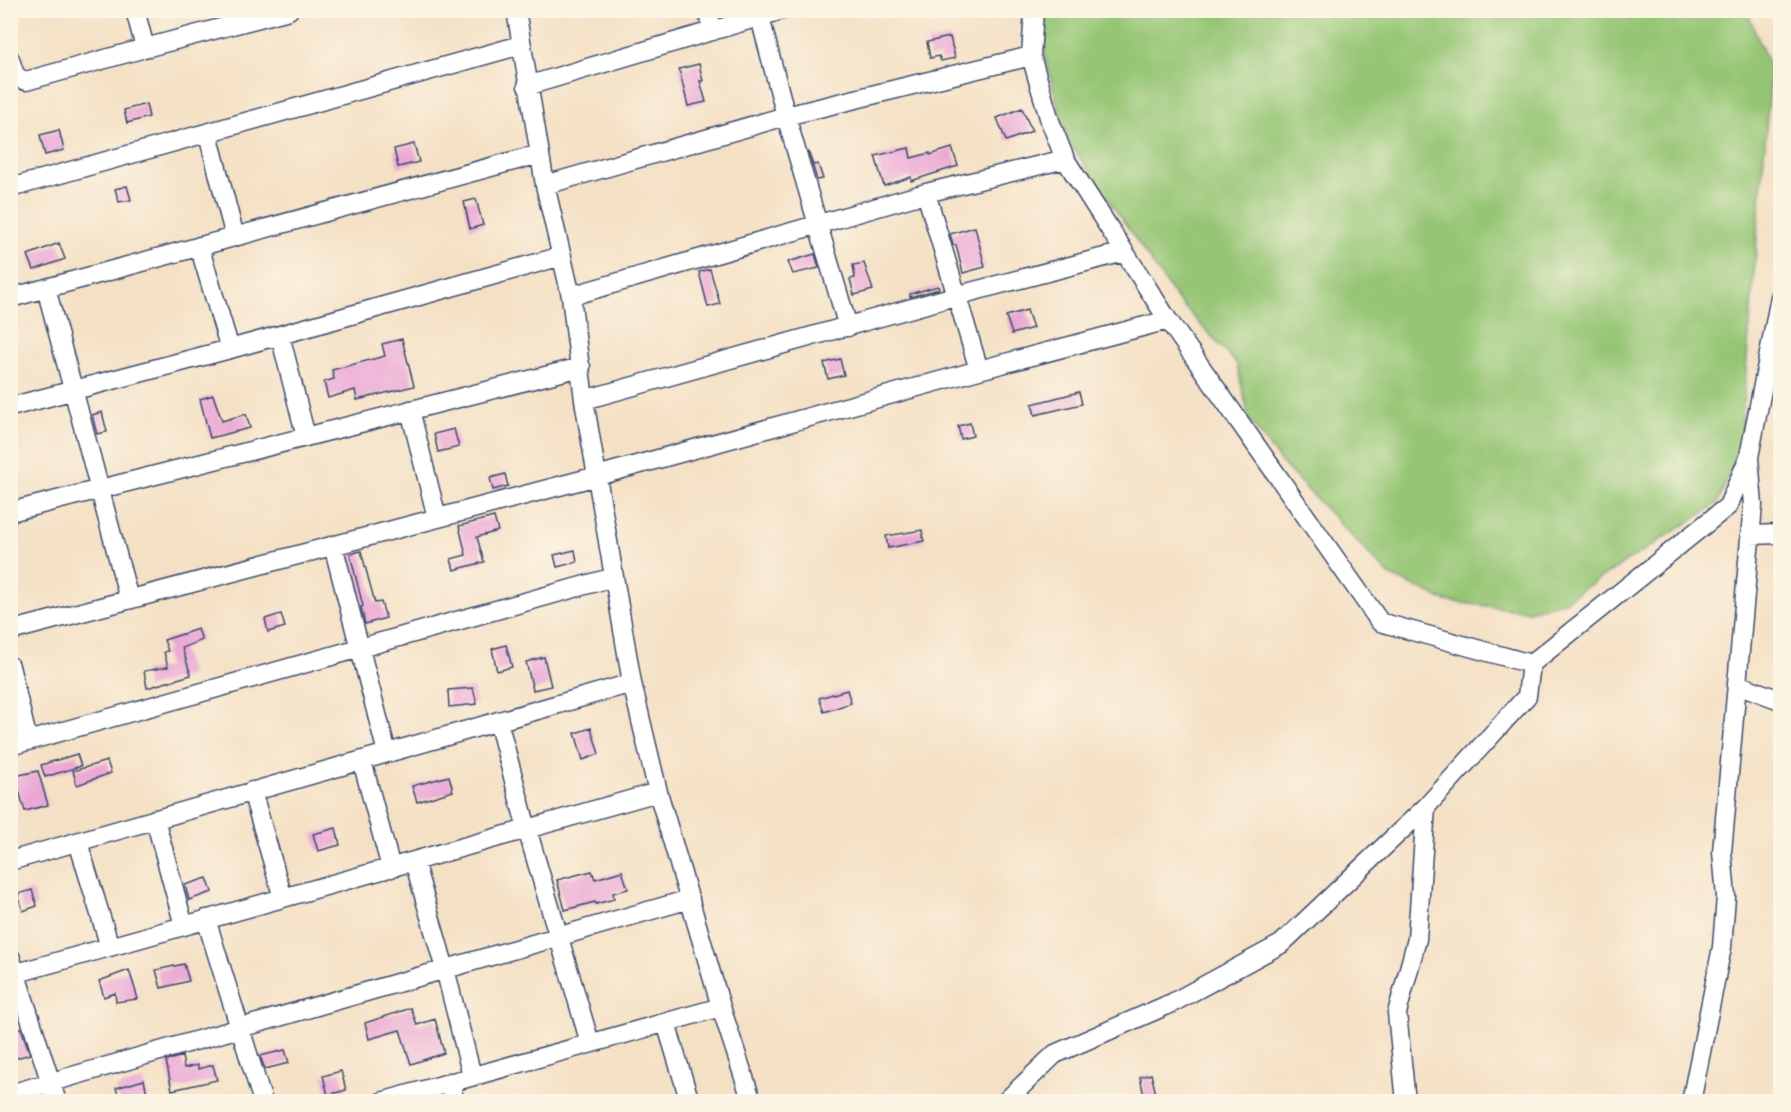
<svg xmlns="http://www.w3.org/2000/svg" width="1791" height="1112" font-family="Mynerve,sans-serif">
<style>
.green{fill:#96c675;stroke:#587a6a;stroke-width:1.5}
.building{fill:#eba7d5}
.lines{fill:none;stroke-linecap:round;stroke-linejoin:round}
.street-casing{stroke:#3c4a6d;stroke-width:21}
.street{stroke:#fff;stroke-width:18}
</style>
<rect width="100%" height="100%" fill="#fcf5e5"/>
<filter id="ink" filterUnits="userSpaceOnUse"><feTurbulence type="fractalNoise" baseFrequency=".0167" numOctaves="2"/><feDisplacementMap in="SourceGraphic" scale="12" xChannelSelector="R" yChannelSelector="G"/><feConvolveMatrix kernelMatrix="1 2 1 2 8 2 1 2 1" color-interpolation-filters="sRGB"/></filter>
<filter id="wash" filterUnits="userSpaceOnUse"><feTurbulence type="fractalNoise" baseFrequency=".008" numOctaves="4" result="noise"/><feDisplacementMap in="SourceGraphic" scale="24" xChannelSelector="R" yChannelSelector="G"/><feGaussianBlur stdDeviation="1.35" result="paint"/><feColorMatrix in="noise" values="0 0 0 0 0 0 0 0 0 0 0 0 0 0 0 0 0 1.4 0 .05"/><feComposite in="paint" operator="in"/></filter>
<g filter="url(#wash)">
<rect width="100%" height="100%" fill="#f4e0c4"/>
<path class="green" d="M 1046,10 L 1747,11 L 1771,71 L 1739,453 L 1717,504 L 1564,601 L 1529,611 L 1446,601 L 1389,575 L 1279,460 L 1249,419 L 1237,364 L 1176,298 L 1067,139 L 1045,58 L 1044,22 Z"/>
<g id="blocks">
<path class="building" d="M 950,37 L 955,58 L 941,61 L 939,56 L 930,58 L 927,42 Z
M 699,64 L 703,81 L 700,81 L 706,102 L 688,106 L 679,69 Z
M 146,104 L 149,117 L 127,123 L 124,110 Z
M 1022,108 L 1032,131 L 1006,141 L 997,118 Z
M 59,130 L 64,150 L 45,155 L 40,135 Z
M 414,144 L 419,162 L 398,167 L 394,149 Z
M 909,148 L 911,158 L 930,153 L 930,155 L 952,148 L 958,166 L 911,181 L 911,177 L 884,186 L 875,156 Z
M 808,151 L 813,165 L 818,164 L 823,179 L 817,180 Z
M 127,186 L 131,200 L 119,202 L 115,189 Z
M 476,199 L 483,225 L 470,229 L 464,202 Z
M 975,227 L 985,267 L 963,273 L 956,245 L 953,245 L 950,234 Z
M 59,243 L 65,259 L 34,270 L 28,255 Z
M 815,254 L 819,268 L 793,274 L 788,262 Z
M 864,263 L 873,290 L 854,295 L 850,279 L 855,278 L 853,265 Z
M 710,269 L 720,304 L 708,307 L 699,272 Z
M 938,286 L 939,289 L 910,297 L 910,294 Z
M 1027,310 L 1033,328 L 1012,334 L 1006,316 Z
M 402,339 L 414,386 L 357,400 L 355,390 L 328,398 L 324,382 L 334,379 L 332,370 L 385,356 L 382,344 Z
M 840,359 L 844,375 L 828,379 L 824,363 Z
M 1079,392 L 1082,404 L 1035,415 L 1032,404 Z
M 213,395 L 222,421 L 246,414 L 250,428 L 210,438 L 200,399 Z
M 102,412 L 107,432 L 97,434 L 92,415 Z
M 970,423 L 973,436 L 961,439 L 958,426 Z
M 454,429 L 459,447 L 438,452 L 434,434 Z
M 505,474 L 508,486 L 493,490 L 490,478 Z
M 494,517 L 498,531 L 477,537 L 484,562 L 454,570 L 451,559 L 466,555 L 459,526 Z
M 922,530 L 924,541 L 888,548 L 886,536 Z
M 575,550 L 577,562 L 557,567 L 554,555 Z
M 361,551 L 375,603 L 381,602 L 386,618 L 365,624 L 361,607 L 363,606 L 350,554 Z
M 281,614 L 285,627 L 268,632 L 265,619 Z
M 198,629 L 202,640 L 182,648 L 191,675 L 147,688 L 144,671 L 168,667 L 164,652 L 168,651 L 164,640 Z
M 506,645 L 512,667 L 497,671 L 492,649 Z
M 544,657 L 551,686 L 533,690 L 526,662 Z
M 473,688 L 477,704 L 449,707 L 448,690 Z
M 847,690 L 851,703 L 824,712 L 819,698 Z
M 591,728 L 599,754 L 583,760 L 575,733 Z
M 77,754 L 81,766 L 45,777 L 41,765 Z
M 107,761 L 111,773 L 77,785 L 73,771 Z
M 38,771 L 48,805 L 25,811 L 19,791 L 10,793 L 10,777 Z
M 449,776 L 453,791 L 417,802 L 412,786 Z
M 336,828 L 340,845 L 318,851 L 313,834 Z
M 592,871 L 595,879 L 622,871 L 628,889 L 613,893 L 614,899 L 596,904 L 595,902 L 565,910 L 557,880 Z
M 207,878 L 212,892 L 189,900 L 185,885 Z
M 32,890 L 37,906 L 23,911 L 18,894 Z
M 184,964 L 189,981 L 161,988 L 156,970 Z
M 129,970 L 138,999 L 116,1002 L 115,993 L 104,997 L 99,981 Z
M 411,1008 L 417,1025 L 435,1019 L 444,1053 L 411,1064 L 400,1030 L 369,1039 L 365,1023 Z
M 21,1028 L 30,1054 L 10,1060 L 10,1031 Z
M 285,1050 L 289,1063 L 265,1069 L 260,1056 Z
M 182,1056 L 184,1068 L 198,1065 L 198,1069 L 213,1065 L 217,1080 L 172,1090 L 166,1061 Z
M 341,1071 L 346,1090 L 328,1095 L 323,1076 Z
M 1151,1074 L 1157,1098 L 1145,1101 L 1140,1077 Z
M 144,1080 L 148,1098 L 135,1101 L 120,1101 L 116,1088 Z"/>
</g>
</g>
<g filter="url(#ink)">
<use href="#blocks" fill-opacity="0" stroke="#3c4a6d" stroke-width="1.5"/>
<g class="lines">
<g class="street-casing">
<path id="street" d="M 135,10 L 145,48
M 516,10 L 545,185 L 571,296 L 584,400 L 632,683 L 658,792 L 721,1007 L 752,1102
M 707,10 L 713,31
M 758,10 L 786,116 L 848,327
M 1034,10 L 1031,56 L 1050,121 L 1065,159 L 1168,320 L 1380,622 L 1531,664
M 10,59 C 14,71 13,77 26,81 L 145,48 L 289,10
M 527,86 L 782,10
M 208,134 L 235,237
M 545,185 L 786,116 L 1031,56
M 10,188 L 521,45
M 926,193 L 979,370
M 199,246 L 230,349
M 46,288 L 129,599
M 571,296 L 926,193 L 1065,159
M 10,298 L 539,154
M 280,335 L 306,437
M 584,400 L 955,296 L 1124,252
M 10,407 L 230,349 L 562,256
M 410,410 L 437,518
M 10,512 L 581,367
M 1750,535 L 1780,534
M 333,545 L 387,753
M 10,631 L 597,476 L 979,370 L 1168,320
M 10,666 L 28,741
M 1737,684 L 1780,700
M 498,721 L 527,829 L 590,1043
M 10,746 L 614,577
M 362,761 L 391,868
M 252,791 L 283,898
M 155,819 L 184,926
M 78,842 L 110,947
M 10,861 L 632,683
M 414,861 L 445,969 L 472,1076
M 206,919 L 263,1102
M 10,956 L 57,1102
M 10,975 L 658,792
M 666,1023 L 690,1102
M 450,1082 L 455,1102
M 10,1094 L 690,899
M 381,1102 L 721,1007
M 1005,1102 L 1055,1054 L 1172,1003 L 1281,944 L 1426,807 L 1527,696 L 1531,664 L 1728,506 L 1749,457 L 1780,297
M 1406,1102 L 1397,1013 L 1417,939 L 1426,807
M 1691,1102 L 1722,947 L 1726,897 L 1722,852 L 1753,505 L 1749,458"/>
</g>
<use href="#street" class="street"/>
</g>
</g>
<rect width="1791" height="1112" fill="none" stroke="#fcf5e5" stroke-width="36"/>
</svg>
